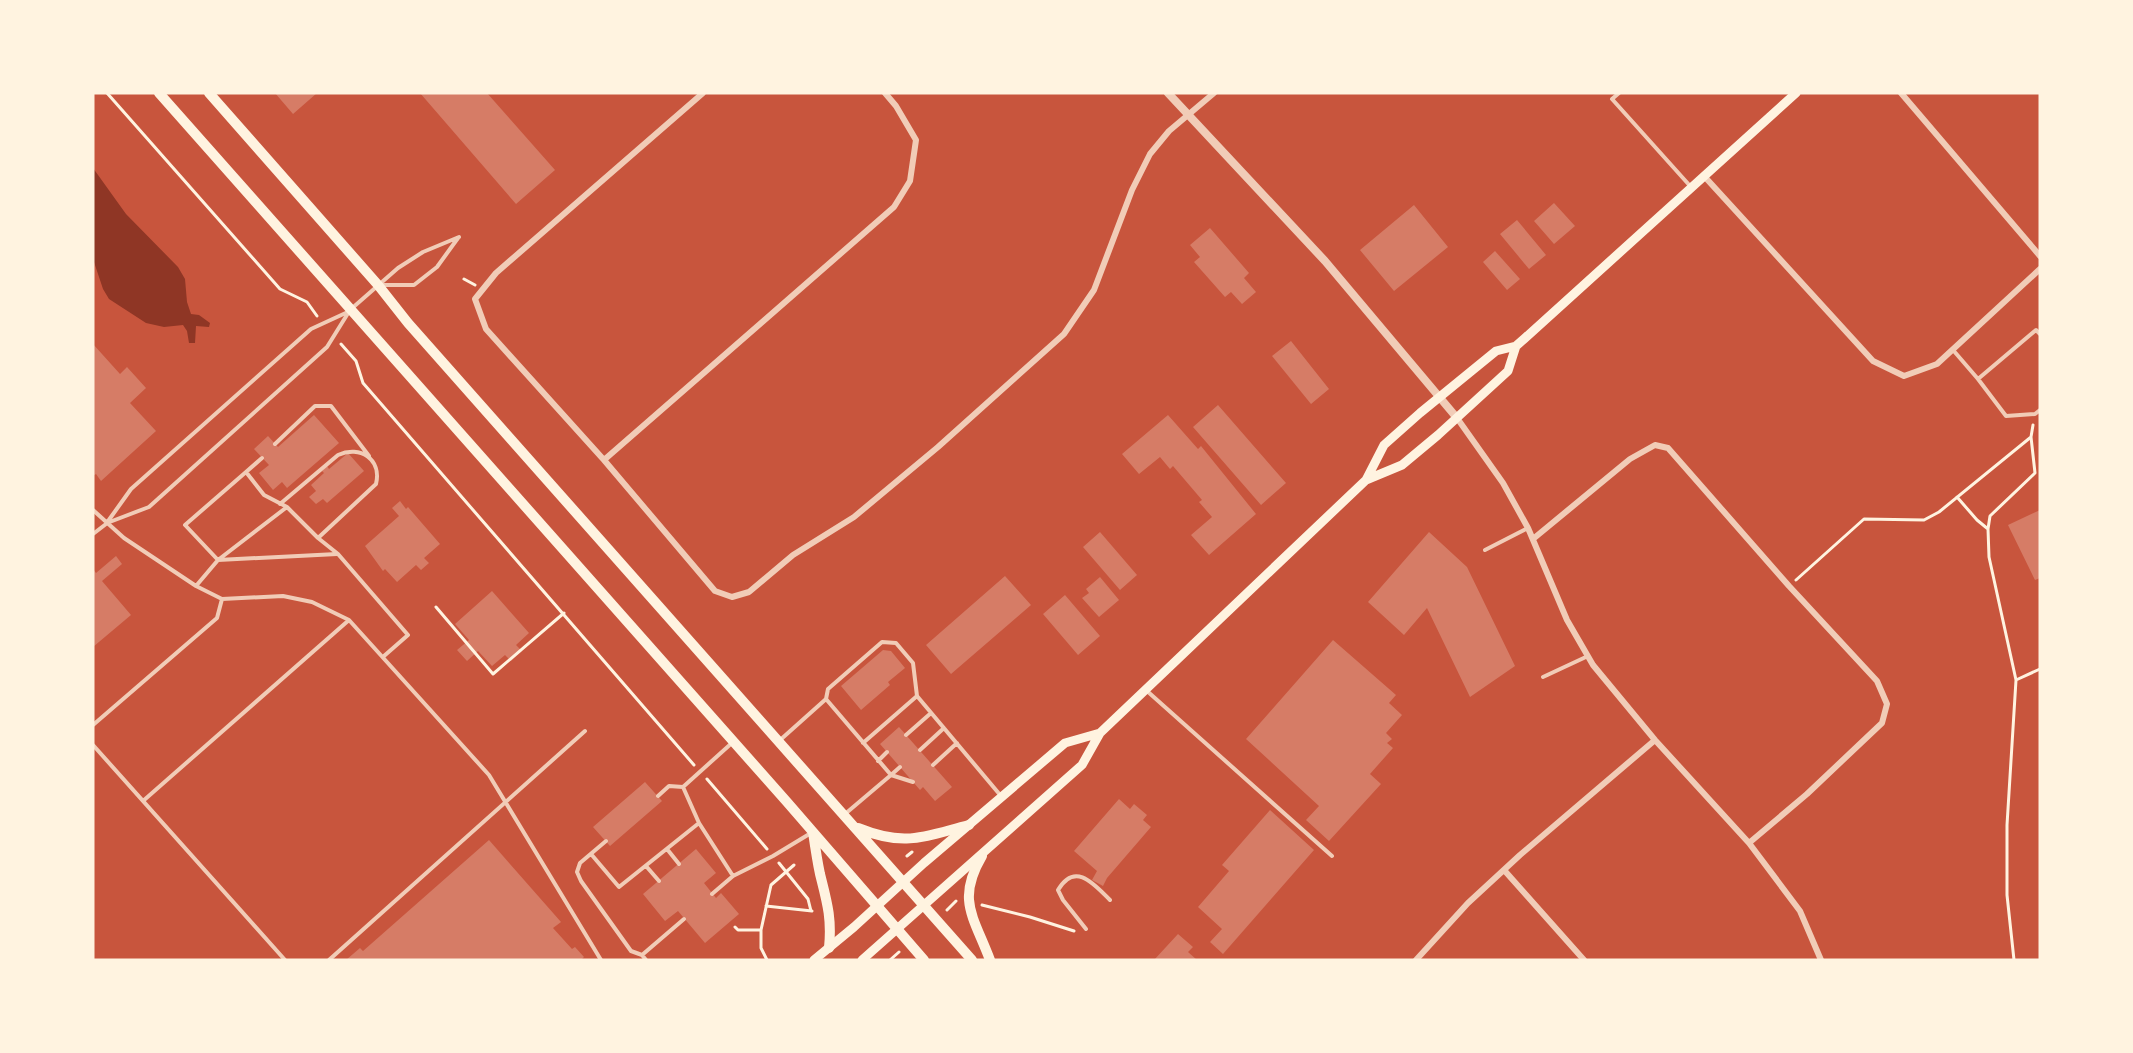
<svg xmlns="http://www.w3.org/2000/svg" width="2133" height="1053" font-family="Spectral,serif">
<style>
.water{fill:#8f3625}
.building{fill:#d67c66}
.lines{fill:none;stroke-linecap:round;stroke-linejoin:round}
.path{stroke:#fff3e0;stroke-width:3}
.service{stroke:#f1ccb7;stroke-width:4}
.minor{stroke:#f1ccb7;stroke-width:6}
.tertiary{stroke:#f1ccb7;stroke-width:8}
.secondary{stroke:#fff3e0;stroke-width:9}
.primary{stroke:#fff3e0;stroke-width:10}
</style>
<rect width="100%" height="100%" fill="#c8553d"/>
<path class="water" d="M 93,168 L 126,214 L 178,267 L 185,279 L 187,302 L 191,314 L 199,315 L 210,323 L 209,327 L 196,326 L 195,343 L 189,343 L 187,331 L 183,325 L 164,327 L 146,323 L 109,299 L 103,289 L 93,259 Z"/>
<path class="building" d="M 275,93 L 317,93 L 293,114 Z
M 420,93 L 487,93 L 555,170 L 516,204 Z
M 1554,203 L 1575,226 L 1554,244 L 1534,221 Z
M 1414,205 L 1448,247 L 1394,291 L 1360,250 Z
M 1517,220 L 1546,255 L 1529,269 L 1500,234 Z
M 1210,228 L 1249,273 L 1244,278 L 1256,292 L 1242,304 L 1231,292 L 1225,297 L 1194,262 L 1200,257 L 1190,245 Z
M 1495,251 L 1520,279 L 1507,290 L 1483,262 Z
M 1291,341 L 1329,389 L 1311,404 L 1272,356 Z
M 93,344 L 120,374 L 127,367 L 146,388 L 130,403 L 156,431 L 101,481 L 96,474 L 93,476 Z
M 1218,405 L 1286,483 L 1261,505 L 1193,427 Z
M 314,415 L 339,443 L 287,488 L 282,482 L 273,490 L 259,473 L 269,465 L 254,449 L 268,436 L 278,447 Z
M 1168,415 L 1198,449 L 1201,446 L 1256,514 L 1209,555 L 1191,535 L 1212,517 L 1199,502 L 1202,500 L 1173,466 L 1170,469 L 1160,457 L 1139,474 L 1122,454 Z
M 348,453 L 364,471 L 327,503 L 323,499 L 316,504 L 309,497 L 316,491 L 311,485 L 324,473 L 322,471 L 327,466 L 329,469 Z
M 400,501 L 406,509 L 408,507 L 440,544 L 424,558 L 429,563 L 421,570 L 416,565 L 397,582 L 385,569 L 383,571 L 365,546 L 399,516 L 392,508 Z
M 2040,510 L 2040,578 L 2035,580 L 2008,525 Z
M 1100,532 L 1137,575 L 1120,590 L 1083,547 Z
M 1429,532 L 1467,567 L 1515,666 L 1470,697 L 1427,608 L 1404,635 L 1368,602 Z
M 116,556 L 122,564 L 102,581 L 131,615 L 93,647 L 93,569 L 96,573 Z
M 1005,576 L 1031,605 L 951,674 L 926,645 Z
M 1100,577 L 1119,600 L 1099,617 L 1082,598 L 1089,593 L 1086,589 Z
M 492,591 L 529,633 L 516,645 L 522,651 L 511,661 L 505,655 L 492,666 L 478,651 L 467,661 L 457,650 L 469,640 L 455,624 Z
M 1065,595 L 1100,636 L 1078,655 L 1043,614 Z
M 1333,640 L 1396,695 L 1389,703 L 1402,715 L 1386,733 L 1392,739 L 1387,743 L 1393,748 L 1370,774 L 1381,784 L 1329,841 L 1306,820 L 1319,806 L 1246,739 Z
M 883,650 L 891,651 L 905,668 L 888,682 L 890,685 L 861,710 L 841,686 Z
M 899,727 L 952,787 L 935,801 L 923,787 L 920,790 L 880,744 Z
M 645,782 L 662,801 L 610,846 L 593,827 Z
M 1119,799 L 1130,809 L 1134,804 L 1147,815 L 1143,820 L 1151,827 L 1107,878 L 1103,886 L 1092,880 L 1097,871 L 1074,851 Z
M 1270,810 L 1314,850 L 1223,954 L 1210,942 L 1222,929 L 1198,907 L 1229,871 L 1222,865 Z
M 489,840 L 561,922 L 553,928 L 572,949 L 575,947 L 584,957 L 581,960 L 346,960 L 360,948 L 363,951 Z
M 696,849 L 716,873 L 704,883 L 716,898 L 721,893 L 739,914 L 705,943 L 678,911 L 665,921 L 643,894 Z
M 1178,934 L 1193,947 L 1188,952 L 1197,960 L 1154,960 Z"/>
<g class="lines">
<path class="path" d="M 107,93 L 280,289 L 307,302 L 317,316
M 464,279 L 475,285
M 341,344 L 356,361 L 363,383 L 694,765
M 1957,497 L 1977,520 L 1988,529
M 1796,580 L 1864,519 L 1924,520 L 1939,512 L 2031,437 L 2033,425
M 436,607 L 493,674 L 564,613
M 2016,680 L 2040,669
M 707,779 L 767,849
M 907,856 L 912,852
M 779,863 L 808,899 L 811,911
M 982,905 L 1030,917 L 1074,931
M 766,906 L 812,911
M 947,910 L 956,901
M 735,927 L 738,930 L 761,930
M 767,960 L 761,948 L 761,930 L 771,885 L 794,865
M 890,960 L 899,952
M 2014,960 L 2007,895 L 2007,825 L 2016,680 L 1989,557 L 1988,529 L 1990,516 L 2035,473 L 2031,437"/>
<path class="service" d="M 1619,93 L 1612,99 L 1691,187
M 382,285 L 414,285 L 437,267 L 458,238
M 1953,350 L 1978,379 L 2006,416 L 2035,414 L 2040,410
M 1978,379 L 2036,330 L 2040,334
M 275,444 L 315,406 L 331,406 L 369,456
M 246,472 L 262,458
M 280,504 L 338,455 C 360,445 382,459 376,484 L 318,538
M 287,507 L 264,495 L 246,472 L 185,525 L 218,560 L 337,554
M 93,510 L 124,538 L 196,586 L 222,599 L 283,596 L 312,602 L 349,620 L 489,775 L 601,960
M 107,523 L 149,507 L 327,347 L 350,310 L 398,268 L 423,252 L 459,237
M 93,534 L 106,524 L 131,489 L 311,329 L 350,311
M 1485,550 L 1528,528
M 196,586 L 218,560 L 287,507 L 318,538 L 338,554 L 408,635 L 384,656
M 1543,677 L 1588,656
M 1147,691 L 1332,856
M 826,699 L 828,689 L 882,642 L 896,643 L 913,663 L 917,696
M 93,725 L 217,618 L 222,599
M 906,735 L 931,713
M 779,741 L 826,699 L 891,775 L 845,814
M 863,743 L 917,696 L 1001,796
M 93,745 L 285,960
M 920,750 L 944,728
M 878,761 L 887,752
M 933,765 L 957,743
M 891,775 L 913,782
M 891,775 L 900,767
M 658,796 L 669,786 L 683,787
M 143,801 L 349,620
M 699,823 L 733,876 L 773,856 L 811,833
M 606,841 L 580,863 L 577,872 L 581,881 L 631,951 L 642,955 L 646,960
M 667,849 L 679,864
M 591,854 L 619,887 L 699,823 L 683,787 L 733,742
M 646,866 L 659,881
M 712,894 L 733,876
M 1086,929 L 1063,900 L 1058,890 C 1075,861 1094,884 1110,900
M 642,955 L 684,919
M 329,960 L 585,731"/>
<path class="minor" d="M 703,93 L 496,273 L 475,299 L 486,329 L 604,460 L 715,591 L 732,597 L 749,592 L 793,555 L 854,517 L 938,447 L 1064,334 L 1094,290 L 1132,190 L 1150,154 L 1169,131 L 1214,93
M 1901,93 L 2040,256
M 1704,176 L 1873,361 L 1904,376 L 1937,364 L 2040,269
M 1457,418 L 1503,483 L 1528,528 L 1567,620 L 1593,665 L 1655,740 L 1749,843 L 1800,911 L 1821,960
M 604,460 L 894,207 L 910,181 L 916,140 L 896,106 L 885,93
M 1533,539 L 1630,459 L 1655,445 L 1668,448 L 1789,586 L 1877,681 L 1887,704 L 1882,723 L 1807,794 L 1749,843
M 1504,870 L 1584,960
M 1416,960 L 1468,903 L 1520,855 L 1655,740"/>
<path class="tertiary" d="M 1168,93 L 1325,261 L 1457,418"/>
<path class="secondary" d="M 1366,480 L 1402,465 L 1438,435 L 1508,371 L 1516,346
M 814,960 L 854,927 L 924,863 L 1065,743 L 1100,733
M 862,960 L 1082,765 L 1100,733 L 1366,480 L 1384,445 L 1420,413 L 1496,351 L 1516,346 L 1524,339 L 1796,93"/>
<path class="primary" d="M 159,93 L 787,802 L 924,960
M 209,93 L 378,285 L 408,323 L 972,960
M 858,828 C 905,847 922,837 969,825
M 813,832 C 815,846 817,860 820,874 C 827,902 832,918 829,948
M 982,856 C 956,900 974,917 990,960"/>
</g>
<rect width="2133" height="1053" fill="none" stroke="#fff3e0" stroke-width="189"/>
</svg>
